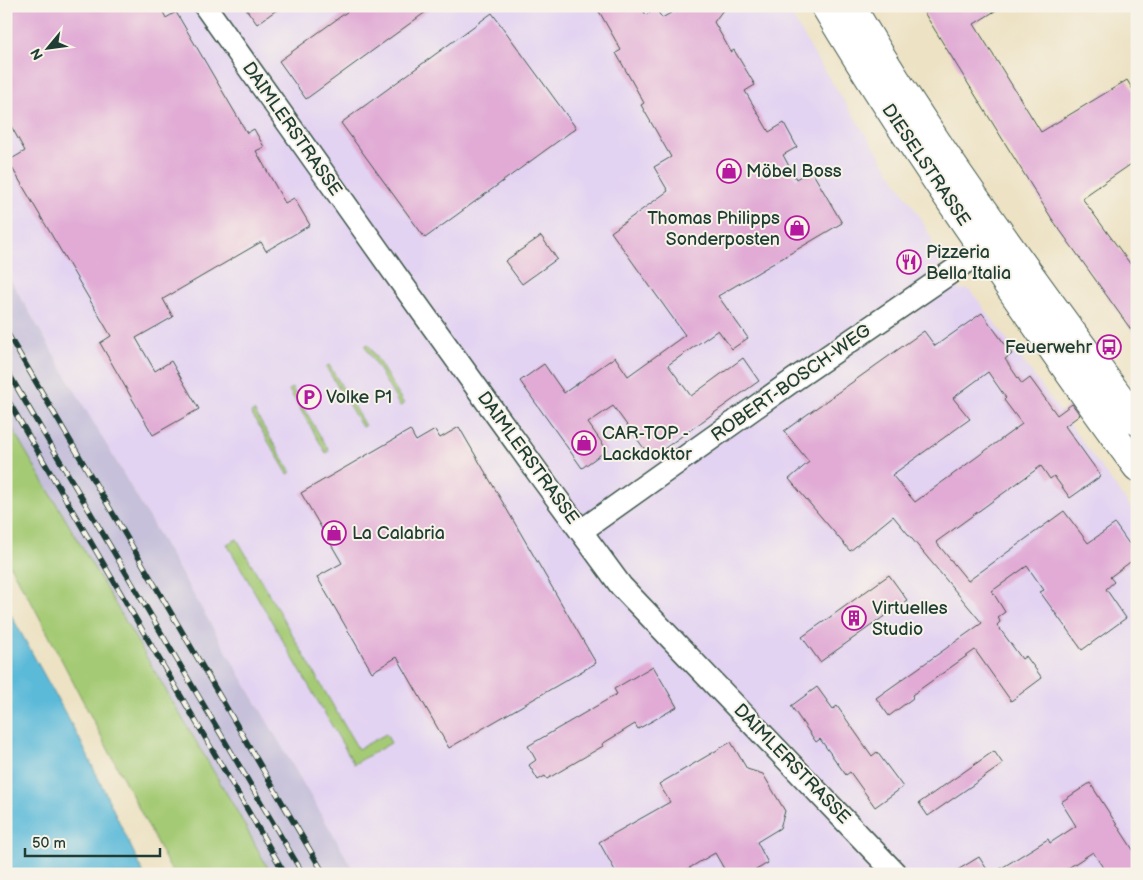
<svg xmlns="http://www.w3.org/2000/svg" width="1143" height="880" font-family="'Balsamiq Sans',sans-serif">
<style>
.built{fill:#e3d3f2}
.industrial{fill:#c6c0da}
.green{fill:#a5ca74;stroke:#628454}
.water{fill:#5bbad9;stroke:#3d7c86}
.building{fill:#e1abd5;fill-rule:evenodd}
.lines{fill:none;stroke-linecap:round;stroke-linejoin:round}
.minor-casing{stroke:#3e564a;stroke-width:25}
.major-casing{stroke:#3e564a;stroke-width:30}
.minor{stroke:#fff;stroke-width:22}
.major{stroke:#fff;stroke-width:28}
.rail-casing{stroke:#1f3d34;stroke-width:5.5}
.rail{stroke:#f7f3e8;stroke-width:4;stroke-dasharray:11;stroke-linecap:butt}
.labels{text-anchor:middle;dominant-baseline:central;stroke-width:4;stroke-linejoin:round;paint-order:stroke}
.street-label{font-size:18px;fill:#1f3d34;stroke:#f7f3e8}
.poi-label{font-size:18px;fill:#1f3d34;stroke:#f7f3e8;text-anchor:start}
</style>
<rect width="100%" height="100%" fill="#f7f3e8"/>
<filter id="ink" filterUnits="userSpaceOnUse"><feTurbulence type="fractalNoise" baseFrequency=".02" numOctaves="2"/><feDisplacementMap in="SourceGraphic" scale="10" xChannelSelector="R" yChannelSelector="G"/><feConvolveMatrix kernelMatrix="1 2 1 2 8 2 1 2 1" color-interpolation-filters="sRGB"/></filter>
<filter id="wash" filterUnits="userSpaceOnUse"><feTurbulence type="fractalNoise" baseFrequency=".0096" numOctaves="4" result="noise"/><feDisplacementMap in="SourceGraphic" scale="20" xChannelSelector="R" yChannelSelector="G"/><feGaussianBlur stdDeviation="1.12" result="paint"/><feColorMatrix in="noise" values="0 0 0 0 0 0 0 0 0 0 0 0 0 0 0 0 0 1.4 0 .05"/><feComposite in="paint" operator="in"/></filter>
<g filter="url(#wash)">
<rect width="100%" height="100%" fill="#ede2c4"/>
<path class="built" d="M 6,6 L 786,6 L 818,61 L 921,219 L 932,240 L 933,253 L 959,290 L 966,289 L 972,292 L 1137,516 L 1137,874 L 356,874 L 6,272 Z"/>
<path class="industrial" d="M 6,272 L 160,537 L 356,874 L 271,874 L 238,813 L 6,418 Z"/>
<path class="green" d="M 368,344 L 404,404 L 400,406 L 365,346 Z
M 329,365 L 365,426 L 362,427 L 326,367 Z
M 292,388 L 329,451 L 326,453 L 289,390 Z
M 254,411 L 291,472 L 288,474 L 251,413 Z
M 6,418 L 238,813 L 271,874 L 173,874 L 33,605 L 6,559 Z
M 237,539 L 358,749 L 386,734 L 391,743 L 354,764 L 227,544 Z"/>
<path class="water" d="M 6,606 L 79,738 L 144,874 L 7,874 Z"/>
<g id="blocks">
<path class="building" d="M 6,6 L 160,6 L 166,18 L 176,12 L 247,133 L 254,129 L 264,147 L 256,151 L 285,203 L 294,198 L 310,225 L 266,251 L 261,242 L 163,299 L 173,317 L 136,338 L 155,371 L 171,361 L 199,409 L 153,435 L 100,343 L 111,336 L 8,161 L 25,151 L 11,126 L 6,129 Z
M 244,6 L 282,6 L 257,24 Z
M 355,6 L 434,6 L 306,99 L 279,61 Z
M 596,6 L 641,6 L 646,15 L 656,9 L 662,18 L 683,6 L 726,6 L 714,22 L 731,52 L 734,50 L 755,85 L 745,91 L 769,132 L 784,123 L 797,147 L 783,155 L 796,179 L 811,170 L 842,223 L 718,296 L 748,338 L 732,349 L 718,330 L 668,365 L 691,396 L 743,358 L 759,381 L 651,458 L 613,406 L 588,423 L 607,450 L 582,468 L 520,381 L 544,364 L 564,393 L 615,357 L 628,376 L 685,335 L 611,232 L 668,191 L 654,167 L 671,157 L 641,105 L 644,103 L 616,53 L 621,50 Z
M 920,6 L 1003,6 L 974,24 L 1041,132 L 1127,80 L 1137,96 L 1137,160 L 1082,198 L 1137,273 L 1137,338 L 1052,219 Z
M 492,13 L 576,128 L 425,238 L 341,123 Z
M 541,236 L 557,259 L 522,284 L 505,261 Z
M 982,313 L 1012,354 L 1005,359 L 1022,384 L 1030,378 L 1057,415 L 1072,404 L 1080,415 L 1065,426 L 1101,476 L 1070,498 L 1054,476 L 1050,479 L 1041,466 L 936,542 L 968,581 L 1064,511 L 1088,543 L 1115,524 L 1137,555 L 1137,557 L 1110,577 L 1114,582 L 1106,589 L 1126,618 L 1082,650 L 1040,592 L 1044,590 L 1027,566 L 992,591 L 1005,612 L 998,617 L 1000,622 L 997,625 L 1022,659 L 1026,656 L 1042,678 L 1011,701 L 975,650 L 912,695 L 913,698 L 889,716 L 876,698 L 982,623 L 893,516 L 850,551 L 789,479 L 809,462 L 784,431 L 924,331 L 935,346 ZM 988,372 L 1006,398 L 1004,400 L 1022,424 L 915,502 L 892,475 L 970,419 L 953,398 Z
M 459,427 L 596,663 L 449,748 L 397,657 L 372,672 L 317,577 L 342,563 L 301,493 L 410,430 L 416,441 L 435,430 L 440,438 Z
M 889,575 L 907,600 L 820,662 L 802,637 Z
M 653,666 L 677,707 L 638,729 L 635,724 L 602,744 L 603,746 L 547,779 L 545,776 L 538,780 L 529,765 L 536,760 L 528,746 L 617,694 L 614,689 Z
M 817,687 L 833,709 L 837,706 L 872,756 L 877,752 L 903,787 L 875,807 L 850,772 L 846,775 L 820,739 L 816,742 L 791,706 Z
M 731,742 L 747,769 L 763,774 L 785,811 L 780,828 L 757,842 L 768,863 L 749,874 L 727,874 L 715,853 L 679,874 L 617,874 L 599,842 L 670,802 L 659,784 Z
M 994,751 L 1003,764 L 928,816 L 919,803 Z
M 1090,783 L 1137,856 L 1137,874 L 1107,874 L 1093,852 L 1059,874 L 992,874 L 1048,839 L 1050,843 L 1076,826 L 1061,802 Z
M 979,857 L 990,874 L 951,874 Z"/>
</g>
</g>
<g filter="url(#ink)">
<use href="#blocks" fill-opacity="0" stroke="#3e564a" stroke-width="1"/>
<g class="lines">
<g class="minor-casing">
<path id="minor" d="M 205,6 L 395,274 L 541,477 L 621,586 L 896,874
M 581,531 L 795,379 L 998,240"/>
</g>
<g class="major-casing">
<path id="major" d="M 825,6 C 880,98 940,187 1001,275 C 1046,340 1090,404 1137,467
M 851,6 C 936,151 1038,286 1137,421"/>
</g>
<use href="#minor" class="minor"/>
<use href="#major" class="major"/>
<g class="rail-casing">
<path id="rail" d="M 6,331 L 324,874
M 6,369 L 303,874
M 6,397 L 285,874"/>
</g>
<use href="#rail" class="rail"/>
</g>
</g>
<defs>
<g id="shop-ring" transform="scale(1.25)"><circle r="9.5" fill="#f7f3e8" stroke="#b5179e" stroke-width="1.5"/><path d="M-5-2.5h2.3a2.7 3.5 0 0 1 5.4 0H5L5.5 6h-11ZM-1.5-2.5h3a1.5 2.3 0 0 0-3 0Z" fill="#b5179e"/></g>
<g id="restaurant-ring" transform="scale(1.25)"><circle r="9.5" fill="#f7f3e8" stroke="#b5179e" stroke-width="1.5"/><path d="M-5-6h1v4h1v-4h1v4h1v-4h1v5L-1.5 .5V6h-2V.5L-5-1ZM5-6V6H3V1.5H1.5Q1.5-4 5-6Z" fill="#b5179e"/></g>
<g id="bus-ring" transform="scale(1.25)"><circle r="9.5" fill="#f7f3e8" stroke="#b5179e" stroke-width="1.5"/><path d="M-5-6H5V4H4V6H2V4H-2V6H-4V4H-5ZM-3.5-4V0h7V-4ZM-3.5 1.2v1.5H-2V1.2ZM2 1.2v1.5H3.5V1.2Z" fill="#b5179e"/></g>
<g id="parking-ring" transform="scale(1.25)"><circle r="9.5" fill="#f7f3e8" stroke="#b5179e" stroke-width="1.5"/><path d="M-3.5-5.5H1a3.5 3.5 0 0 1 0 7H-1V5.5H-3.5ZM-1-3.4V-.6H.8a1.4 1.4 0 0 0 0-2.8Z" fill="#b5179e"/></g>
<g id="building-ring" transform="scale(1.25)"><circle r="9.5" fill="#f7f3e8" stroke="#b5179e" stroke-width="1.5"/><path d="M-4-6H4V6H1V3H-1V6H-4ZM-2.5-4.3h1.7v1.8h-1.7ZM.8-4.3h1.7v1.8H.8ZM-2.5-1h1.7V.8h-1.7ZM.8-1h1.7V.8H.8Z" fill="#b5179e"/></g>
</defs>
<g fill-rule="evenodd">
<use href="#shop-ring" x="729" y="171"/>
<use href="#shop-ring" x="797" y="228"/>
<use href="#restaurant-ring" x="909" y="262"/>
<use href="#bus-ring" x="1109" y="347"/>
<use href="#parking-ring" x="309" y="397"/>
<use href="#shop-ring" x="584" y="443"/>
<use href="#shop-ring" x="334" y="533"/>
<use href="#building-ring" x="854" y="618"/>
</g>
<g class="labels">
<g class="street-label">
<text transform="translate(292 129) rotate(55)">DAIMLERSTRASSE</text>
<text transform="translate(926 165) rotate(56)">DIESELSTRASSE</text>
<text transform="translate(791 383) rotate(-35)">ROBERT-BOSCH-WEG</text>
<text transform="translate(528 458) rotate(54)">DAIMLERSTRASSE</text>
<text transform="translate(792 764) rotate(46)">DAIMLERSTRASSE</text>
</g>
<g class="poi-label">
<text x="746" y="171">Möbel Boss</text>
<text x="780" y="218" text-anchor="end">Thomas Philipps<tspan x="780" dy="21">Sonderposten</tspan></text>
<text x="926" y="252">Pizzeria<tspan x="926" dy="21">Bella Italia</tspan></text>
<text x="1092" y="347" text-anchor="end">Feuerwehr</text>
<text x="326" y="397">Volke P1</text>
<text x="602" y="433">CAR-TOP -<tspan x="602" dy="21">Lackdoktor</tspan></text>
<text x="352" y="533">La Calabria</text>
<text x="872" y="608">Virtuelles<tspan x="872" dy="21">Studio</tspan></text>
</g>
</g>
<rect width="1143" height="880" fill="none" stroke="#f7f3e8" stroke-width="25"/>
<g transform="translate(48 48) rotate(241)" stroke="#f7f3e8" stroke-width="4" paint-order="stroke">
<path d="M0-4L9 19L0 12L-9 19Z" fill="#1f3d34"/>
<text y="-8" font-size="14" font-weight="bold" text-anchor="middle" fill="#1f3d34">N</text>
</g>
<path d="M25 848v8h135v-8" fill="none" stroke="#1f3d34" stroke-width="2.5"/>
<text x="32" y="848" font-size="15" fill="#1f3d34" stroke="#f7f3e8" stroke-width="4" paint-order="stroke">50 m</text>
</svg>
